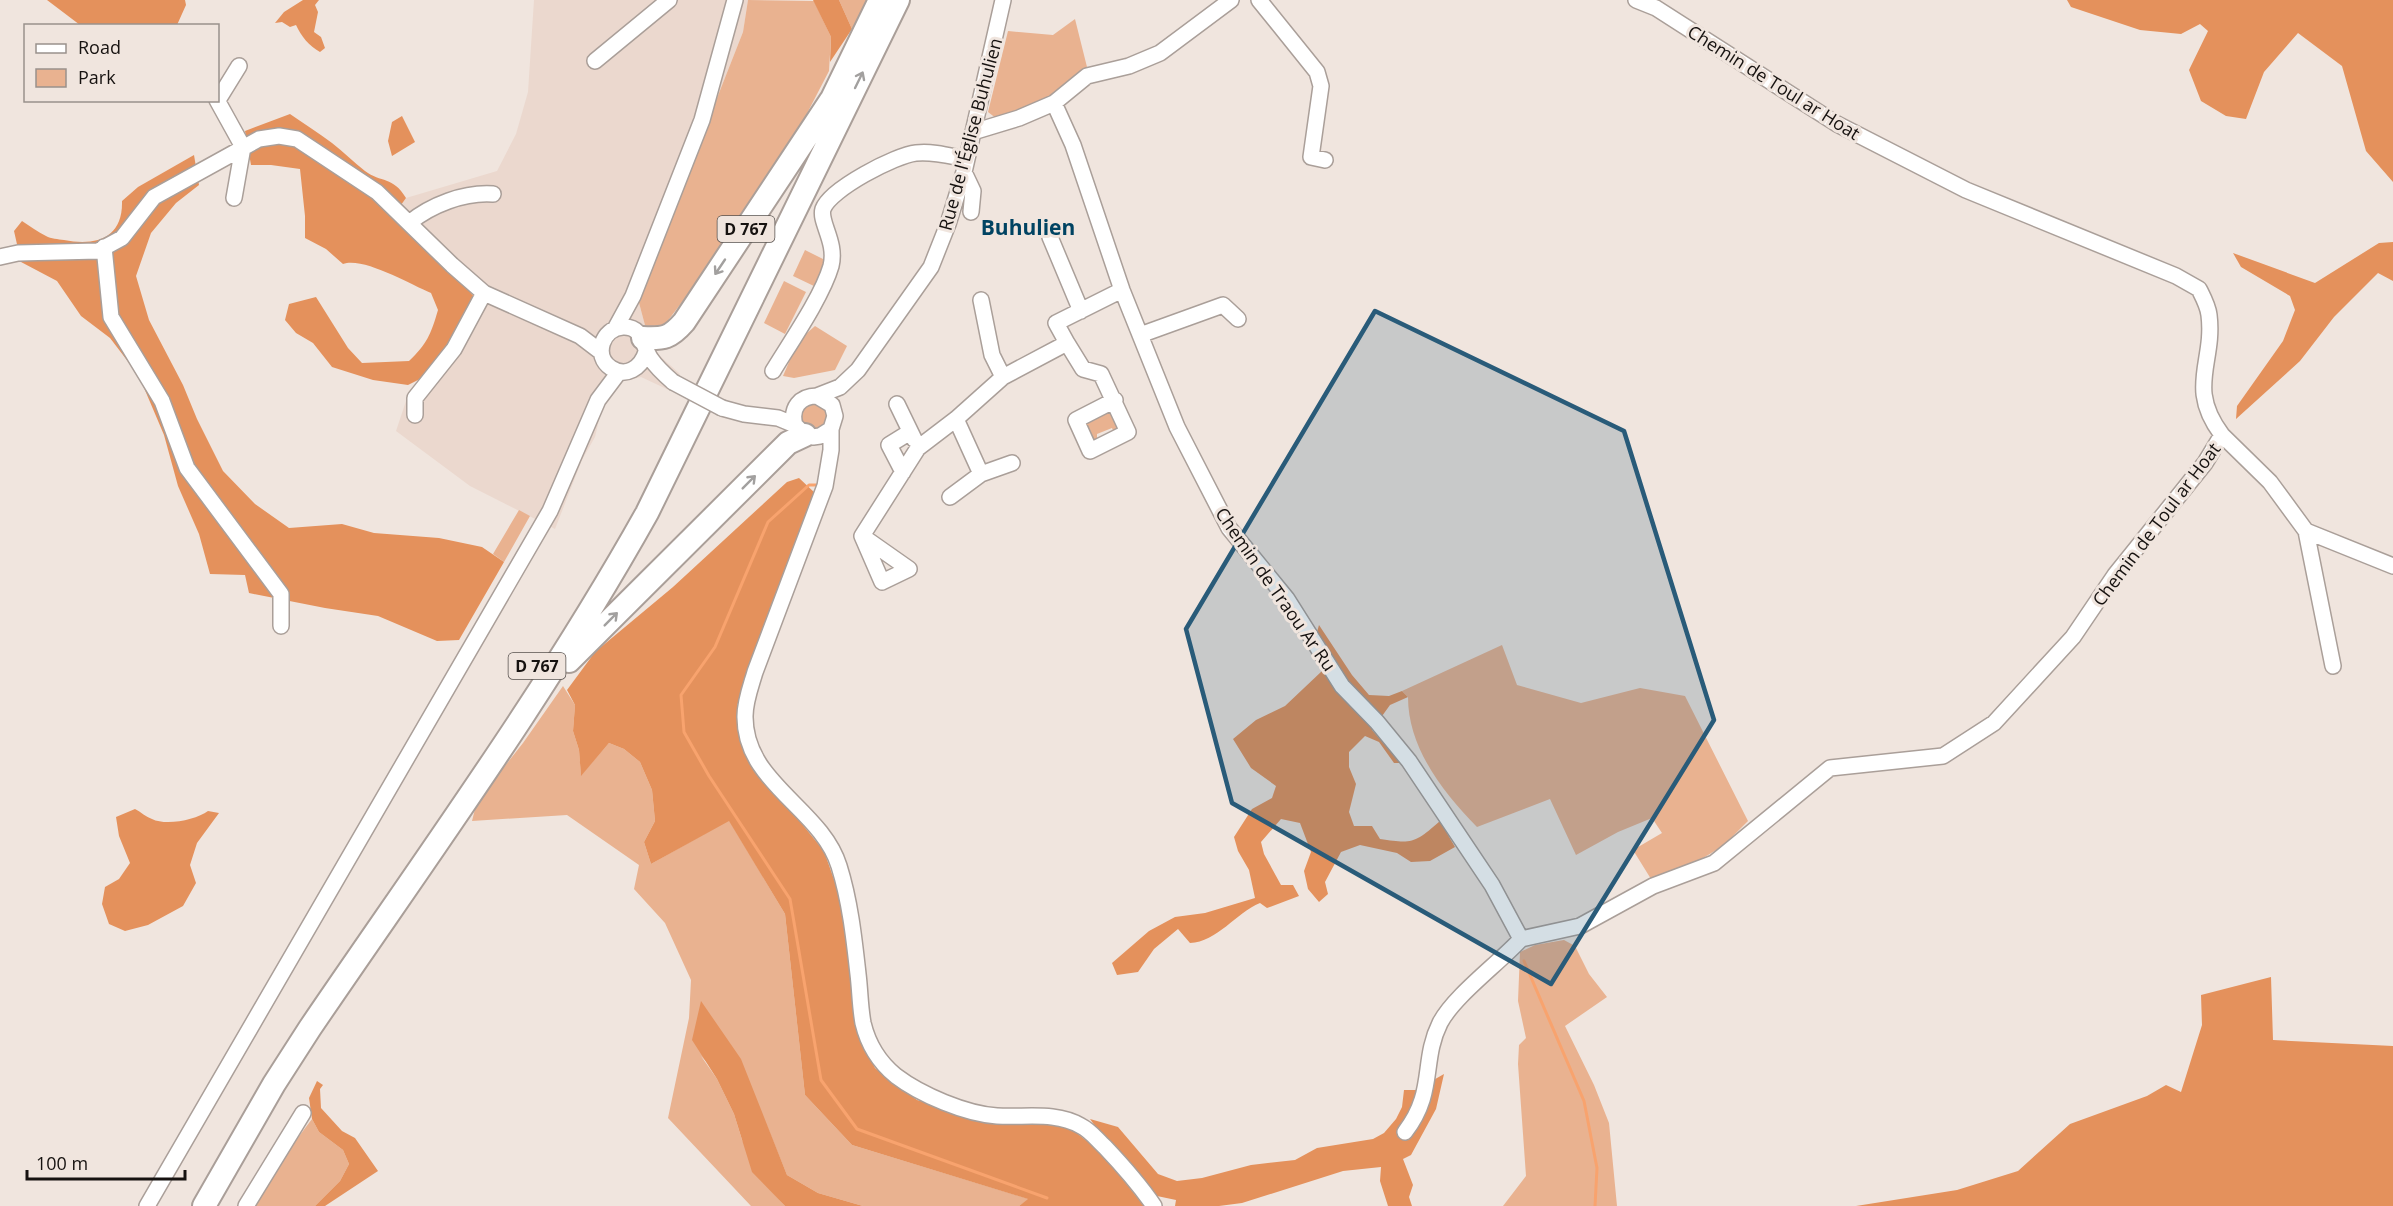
<svg xmlns="http://www.w3.org/2000/svg" width="2393" height="1206" font-family="'Open Sans',sans-serif">
<style>
.built{fill:#ebd8ce}
.green{fill:#e9b290}
.forest{fill:#e4915c}
.lines{fill:none;stroke-linecap:round;stroke-linejoin:round}
.stream{stroke:#f8a36e;stroke-width:3}
.minor-casing{stroke:#aa9f99;stroke-width:18}
.highway-casing{stroke:#aa9f99;stroke-width:26}
.minor{stroke:#fff;stroke-width:15}
.highway{stroke:#fff;stroke-width:22}
.minor-bridge-casing{stroke:#aa9f99;stroke-width:18;stroke-linecap:butt}
.minor-bridge{stroke:#fff;stroke-width:15}
.oneway{stroke:#a2a09f}
.marked{fill:#295b79;fill-opacity:0.2;stroke:#295b79;stroke-width:4.5;stroke-linejoin:round}
.labels{text-anchor:middle;dominant-baseline:central;stroke-width:6;stroke-linejoin:round;paint-order:stroke}
.shield{fill:#f0e5de;stroke:#57514e;stroke-width:1.5}
.shield-label{font-size:16px;font-weight:bold;fill:#161210}
.street-label{font-size:18px;fill:#161210;stroke:#f0e5de}
.quarter-label{font-size:21px;font-weight:bold;fill:#004362;stroke:#f0e5de}
</style>
<rect width="100%" height="100%" fill="#f0e5de"/>
<path class="built" d="M 534,0 L 748,0 L 743,32 L 638,299 L 651,348 L 680,374 L 671,391 L 641,377 L 620,382 L 603,403 L 595,437 L 582,460 L 555,529 L 470,486 L 396,431 L 407,398 L 450,347 L 476,299 L 392,216 L 406,198 L 497,171 L 516,134 L 528,92 Z"/>
<path class="green" d="M 748,0 L 814,1 L 831,37 L 829,71 L 801,125 L 702,276 L 663,327 L 646,329 L 638,299 L 743,32 Z
M 839,0 L 869,0 L 852,29 Z
M 1075,19 L 1087,67 L 1047,99 L 997,119 L 988,112 L 1008,31 L 1053,35 Z
M 805,250 L 827,261 L 816,287 L 793,276 Z
M 784,281 L 806,292 L 785,334 L 764,323 Z
M 815,326 L 847,346 L 835,370 L 794,378 L 783,376 L 798,341 Z
M801 416a13 13 0 1 1 26 0a13 13 0 1 1-26 0Z
M 1109,408 L 1122,427 L 1115,435 L 1112,428 L 1097,434 L 1097,443 L 1091,440 L 1084,421 Z
M 519,510 L 530,516 L 504,562 L 493,554 Z
M 1502,645 L 1517,685 L 1581,703 L 1640,688 L 1685,696 L 1748,821 L 1723,846 L 1698,861 L 1651,879 L 1633,850 L 1662,833 L 1652,818 L 1618,832 L 1576,855 L 1550,799 L 1477,827 C 1443,792 1408,748 1408,697 L 1402,691 Z
M 563,686 L 575,705 L 573,731 L 579,750 L 581,775 L 609,743 L 624,749 L 640,762 L 652,790 L 655,821 L 644,842 L 651,864 L 729,820 L 785,914 L 805,1095 L 852,1145 L 1029,1199 L 1019,1206 L 863,1206 L 818,1193 L 787,1175 L 767,1126 L 701,1056 L 717,1079 L 734,1114 L 742,1140 L 774,1194 L 785,1206 L 751,1206 L 668,1118 L 689,1018 L 691,980 L 665,923 L 634,889 L 639,865 L 567,815 L 472,821 L 477,801 L 523,743 Z
M 1564,940 L 1575,946 L 1589,974 L 1607,997 L 1565,1026 L 1594,1085 L 1609,1123 L 1617,1206 L 1503,1206 L 1526,1176 L 1518,1064 L 1519,1045 L 1526,1038 L 1518,1001 L 1520,952 L 1535,945 Z
M 312,1119 L 319,1132 L 343,1150 L 349,1164 L 340,1181 L 315,1206 L 253,1206 L 278,1164 Z"/>
<path class="forest" d="M 47,0 L 185,0 L 186,5 L 177,25 L 80,25 Z
M 303,0 L 319,0 L 315,5 L 318,12 L 314,32 L 321,37 L 325,48 L 320,52 C 309,46 301,36 296,25 L 290,27 L 282,22 L 275,23 L 284,12 Z
M 813,0 L 839,0 L 852,29 L 830,62 L 831,37 Z
M 2067,0 L 2393,0 L 2393,182 L 2366,151 L 2342,66 L 2298,33 L 2264,72 L 2246,119 L 2226,116 L 2201,101 L 2189,70 L 2208,31 L 2200,24 L 2181,34 L 2140,30 L 2071,7 Z
M 290,114 C 304,124 319,133 332,143 C 344,152 353,162 365,171 C 381,183 393,176 406,198 L 393,216 L 452,272 L 476,299 L 450,347 L 424,377 L 408,385 L 373,380 L 332,367 L 313,343 L 296,333 L 285,320 L 289,304 L 316,297 L 348,348 L 362,363 L 409,361 C 427,344 431,334 438,310 L 431,293 C 409,284 364,257 343,264 L 326,249 L 305,238 L 305,216 L 300,169 L 271,165 L 251,165 L 245,131 Z
M 402,116 L 415,142 L 392,156 L 388,141 L 392,122 Z
M 194,155 L 199,185 L 176,203 L 151,233 L 136,276 L 149,320 L 183,385 L 197,419 L 223,471 L 255,504 L 289,528 L 342,524 L 374,533 L 439,538 L 482,547 L 504,562 L 459,640 L 437,641 L 378,616 L 325,608 L 249,593 L 245,575 L 210,574 L 199,534 L 178,486 L 164,435 L 139,376 L 110,338 L 81,316 L 57,281 L 21,262 L 14,231 L 22,221 C 30,226 38,232 46,236 C 51,239 58,239 64,240 C 95,246 123,239 122,201 L 138,187 Z
M 2393,242 L 2393,281 L 2378,273 L 2334,317 L 2300,361 L 2236,419 L 2237,406 L 2283,341 L 2295,310 L 2290,296 L 2241,267 L 2233,253 L 2315,283 L 2379,243 Z
M 799,478 L 815,493 L 768,617 L 737,706 L 746,755 L 824,851 L 837,888 L 852,963 L 857,1027 L 875,1068 L 917,1100 L 989,1121 L 1044,1123 L 1069,1127 L 1101,1152 L 1144,1206 L 1019,1206 L 1028,1199 L 852,1145 L 805,1095 L 785,914 L 729,821 L 651,864 L 644,842 L 655,821 L 652,790 L 640,762 L 624,749 L 609,743 L 581,776 L 579,750 L 573,731 L 575,705 L 567,690 L 595,652 L 673,587 L 787,482 Z
M 1319,625 L 1352,675 L 1369,695 L 1389,696 L 1402,691 L 1408,697 L 1390,705 L 1372,730 L 1401,763 L 1394,763 L 1379,742 L 1365,736 L 1349,752 L 1349,767 L 1356,784 L 1349,812 L 1354,826 L 1372,826 L 1380,839 C 1413,844 1415,843 1440,821 L 1455,847 L 1430,861 L 1411,862 L 1397,853 L 1360,845 L 1341,852 L 1325,882 L 1328,894 L 1319,902 L 1308,889 L 1304,871 L 1311,852 L 1300,823 L 1281,819 L 1261,842 L 1264,854 L 1281,885 L 1293,885 L 1299,896 L 1267,908 L 1260,903 C 1236,913 1217,942 1190,943 L 1178,929 L 1154,949 L 1138,972 L 1117,975 L 1112,963 L 1149,931 L 1175,917 L 1205,913 L 1255,898 L 1249,870 L 1238,851 L 1234,837 L 1252,809 L 1272,798 L 1276,786 L 1251,768 L 1233,739 L 1256,720 L 1285,706 L 1322,671 L 1311,653 Z
M 135,809 C 141,812 146,817 152,819 C 166,826 196,820 208,811 L 219,813 L 197,843 L 190,865 L 196,883 L 183,906 L 148,925 L 125,931 L 109,924 L 102,904 L 105,887 L 119,879 L 130,863 L 119,836 L 116,817 Z
M 2271,977 L 2273,1040 L 2393,1046 L 2393,1206 L 1856,1206 L 1957,1190 L 2018,1171 L 2070,1124 L 2147,1096 L 2166,1085 L 2181,1092 L 2202,1025 L 2201,995 Z
M 701,1001 L 741,1059 L 787,1175 L 818,1193 L 863,1206 L 785,1206 L 752,1172 L 734,1114 L 717,1079 L 692,1040 Z
M 1444,1074 L 1436,1109 L 1411,1155 L 1403,1159 L 1413,1185 L 1409,1197 L 1412,1206 L 1388,1206 L 1380,1181 L 1381,1167 L 1343,1171 L 1242,1203 L 1219,1206 L 1175,1206 L 1176,1200 L 1157,1196 L 1121,1152 L 1103,1137 L 1090,1119 L 1118,1127 L 1158,1174 L 1177,1181 L 1202,1178 L 1251,1165 L 1295,1160 L 1317,1148 L 1373,1139 L 1384,1133 L 1396,1119 L 1402,1107 L 1404,1090 L 1416,1090 Z
M 317,1081 L 323,1085 L 320,1089 L 321,1108 L 342,1131 L 355,1138 L 378,1171 L 325,1206 L 315,1206 L 340,1181 L 349,1164 L 343,1150 L 319,1132 L 312,1119 L 309,1098 Z"/>
<g class="lines">
<path class="stream" d="M 817,485 L 809,485 L 768,522 L 715,647 L 681,695 L 684,732 L 709,776 L 790,899 L 821,1080 L 857,1129 L 1047,1198
M 1524,961 L 1584,1101 L 1597,1168 L 1595,1206"/>
<g class="minor-casing">
<path id="minor" d="M 1259,0 L 1317,72 L 1321,86 L 1311,157 L 1325,160
M 595,61 L 669,0
M 217,100 L 243,147 L 234,198
M 218,100 L 239,66
M 1054,103 L 1073,145 L 1122,290 L 1177,427 L 1229,528 L 1287,599 L 1342,686 L 1377,722 L 1409,761 L 1492,885 L 1521,939
M 973,132 L 1019,118 L 1054,103 L 1087,76 L 1129,66 L 1160,53 L 1231,0
M 964,172 L 973,191 L 971,212
M 409,223 C 431,205 464,192 493,194
M 1050,237 L 1081,311
M 104,247 L 111,317 L 162,401 L 187,468 L 281,594 L 281,626
M 0,257 L 18,253 L 98,251 L 122,238 L 154,197 L 259,139 L 279,136 L 297,139 L 377,192 L 452,265 L 484,293 L 580,336 L 601,352
M 981,300 L 992,355 L 1003,377
M 615,329 L 633,296 L 702,120 L 735,0
M 1140,335 L 1223,305 L 1238,319
M 1067,343 L 1083,369 L 1101,374 L 1128,432 L 1090,451 L 1076,420 L 1115,400
M 646,352 C 641,368 626,378 611,368 C 593,356 602,328 623,327 C 644,326 642,347 651,359 C 657,368 665,375 673,382
M 773,371 C 790,343 822,297 831,266 C 837,242 819,222 823,209 C 830,189 896,155 916,153 C 933,151 950,156 966,159
M 817,396 L 840,387 L 858,370 L 931,267 L 948,224 L 964,172 L 1003,0
M 897,404 L 914,439
M 722,408 L 744,414 L 778,418 L 795,425 L 805,435 L 813,437 L 820,436 L 831,429 L 835,416 L 832,405 L 817,396 C 800,396 790,408 795,425
M 415,415 L 415,398 L 454,349 L 484,293
M 956,419 L 981,474
M 831,429 L 831,450 L 825,486 L 755,672 C 751,686 745,701 745,716 C 744,783 821,808 839,866 C 850,901 854,938 858,974 C 860,990 860,1007 863,1023 C 868,1044 880,1063 896,1076 C 921,1095 966,1114 997,1116 C 1024,1118 1056,1111 1081,1126 C 1091,1131 1097,1140 1105,1147 C 1123,1166 1139,1184 1154,1206
M 2222,435 L 2270,482 L 2306,531 L 2393,566
M 903,472 L 889,445 L 910,432
M 950,497 L 981,474 L 1012,463
M 2306,531 L 2333,666
M 862,536 L 882,582 L 909,569 L 862,536 L 918,448 L 956,419 L 1003,377 L 1067,343 L 1056,323 L 1122,290
M 1521,939 L 1580,926 L 1653,886 L 1714,863 L 1830,768 L 1943,756 L 1994,723 L 2073,637 L 2115,575 L 2205,463 L 2222,435 C 2186,387 2215,363 2209,315 C 2208,306 2203,297 2199,289 L 2176,276 L 1966,190 L 1837,124 L 1656,8 L 1636,0
M 1405,1132 C 1436,1092 1421,1061 1440,1023 C 1454,996 1499,963 1521,939
M 147,1206 L 550,511 L 598,400 L 619,372
M 246,1206 L 303,1113"/>
</g>
<g class="highway-casing">
<path id="highway" d="M 825,113 L 880,0
M 643,338 C 664,339 670,338 684,322 L 831,100
M 569,661 L 788,443 L 805,435
M 204,1206 L 274,1084 L 310,1028 C 425,859 547,692 647,513 L 898,0"/>
</g>
<use href="#minor" class="minor"/>
<use href="#highway" class="highway"/>
<g class="minor-bridge-casing">
<path id="minor-bridge" d="M 673,382 L 722,408"/>
</g>
<use href="#minor-bridge" class="minor-bridge"/>
</g>
<defs><path id="oneway-shaft" d="M-6 0H5M1.5-3L5.5 0L1.5 3" fill="none" stroke-width="1.6" stroke-linecap="round" stroke-linejoin="round" transform="scale(1.5)"/></defs>
<g class="oneway">
<use href="#oneway-shaft" transform="translate(859 80) rotate(-64)"/>
<use href="#oneway-shaft" transform="translate(720 267) rotate(124)"/>
<use href="#oneway-shaft" transform="translate(749 482) rotate(-45)"/>
<use href="#oneway-shaft" transform="translate(611 619) rotate(-45)"/>
</g>
<path class="marked" d="M 1375,311 L 1624,431 L 1714,720 L 1551,984 L 1232,803 L 1186,629 Z"/>
<g class="labels">
<g class="shield">
<rect x="717.5" y="216" width="57" height="26" rx="4.5"/>
<rect x="508.5" y="653" width="57" height="26" rx="4.5"/>
</g>
<g class="shield-label">
<text x="746" y="229">D 767</text>
<text x="537" y="666">D 767</text>
</g>
<g class="street-label">
<text transform="translate(1774 82) rotate(32)">Chemin de Toul ar Hoat</text>
<text transform="translate(970 134) rotate(-75)">Rue de l'Église Buhulien</text>
<text transform="translate(2156 524) rotate(-53)">Chemin de Toul ar Hoat</text>
<text transform="translate(1276 589) rotate(55)">Chemin de Traou Ar Ru</text>
</g>
<g class="quarter-label">
<text x="1028" y="227">Buhulien</text>
</g>
</g>
<rect x="24" y="24" width="195" height="78" fill="#f0e5de" stroke="#99918c" stroke-width="1.5"/>
<rect x="36" y="44" width="30" height="9" fill="#ffffff" stroke="#99918c" stroke-width="1.5"/>
<text x="78" y="54" font-size="18" fill="#161210">Road</text>
<rect x="36" y="69" width="30" height="18" fill="#e9b290" stroke="#99918c" stroke-width="1.5"/>
<text x="78" y="84" font-size="18" fill="#161210">Park</text>
<path d="M27 1170v9h158v-9" fill="none" stroke="#161210" stroke-width="3"/>
<text x="36" y="1170" font-size="18" fill="#161210" stroke="#f0e5de" stroke-width="4.5" paint-order="stroke">100 m</text>
</svg>
